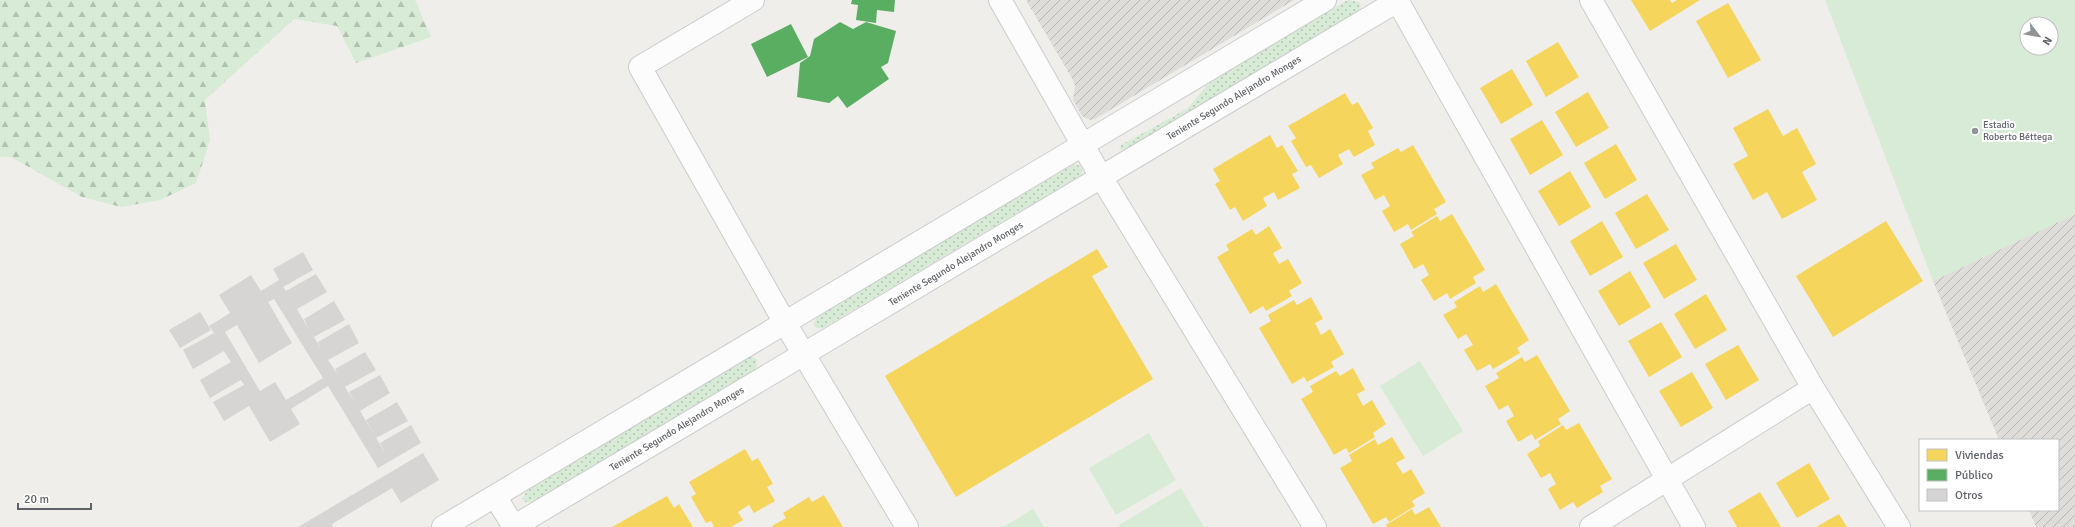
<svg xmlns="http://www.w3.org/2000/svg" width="2075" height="527" font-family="Signika,sans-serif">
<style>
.industrial{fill:url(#industrial-furrows)}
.grass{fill:url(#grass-dots)}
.forest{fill:url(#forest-firs)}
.green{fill:#d8ebd6;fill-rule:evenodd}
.homes{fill:#f6d55c}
.public{fill:#5aae61}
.building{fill:#d6d5d3;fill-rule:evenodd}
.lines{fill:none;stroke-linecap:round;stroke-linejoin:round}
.street-casing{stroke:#cbcccc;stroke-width:24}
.street{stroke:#fdfcfc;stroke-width:22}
.poi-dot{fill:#919496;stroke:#fff;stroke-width:1.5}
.labels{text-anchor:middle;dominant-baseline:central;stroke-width:4;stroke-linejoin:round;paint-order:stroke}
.street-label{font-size:10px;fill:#5f6368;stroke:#fff}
.poi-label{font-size:10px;fill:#5f6368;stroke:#fff;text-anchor:start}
</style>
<defs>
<pattern id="industrial-furrows" width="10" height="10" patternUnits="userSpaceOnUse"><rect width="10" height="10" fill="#dfddda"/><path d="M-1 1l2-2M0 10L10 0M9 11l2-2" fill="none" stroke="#b8b7b5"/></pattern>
<pattern id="grass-dots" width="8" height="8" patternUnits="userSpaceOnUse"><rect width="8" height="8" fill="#d8ebd6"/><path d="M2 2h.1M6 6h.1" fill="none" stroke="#b2c2b1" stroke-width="1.8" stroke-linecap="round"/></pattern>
<pattern id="forest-firs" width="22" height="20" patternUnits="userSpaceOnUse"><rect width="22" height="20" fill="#d8ebd6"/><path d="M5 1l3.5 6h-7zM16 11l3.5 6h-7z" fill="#b2c2b1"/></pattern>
</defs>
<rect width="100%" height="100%" fill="#efeeea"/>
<path class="industrial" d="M 1026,0 L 1294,0 L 1095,119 L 1090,120 L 1082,116 L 1073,100 L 1075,86 L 1073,80 Z
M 2075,214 L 2075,527 L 2036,527 L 2029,510 L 2058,510 L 2058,440 L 1999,440 L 1933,281 Z"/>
<path class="grass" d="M 1348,0 L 1359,2 L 1361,6 L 1357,12 L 1125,150 L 1119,149 L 1121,145 L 1187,109 L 1210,82 Z
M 1074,164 L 1081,166 L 1082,173 L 1079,176 L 823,328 L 816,328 L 814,324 L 817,316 Z
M 748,357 L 753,357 L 757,360 L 757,366 L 754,370 L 532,502 L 525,502 L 522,499 L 527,491 Z"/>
<path class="forest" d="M 0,0 L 415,0 L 431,37 L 356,63 L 337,26 L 294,19 L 205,100 L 210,140 L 196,183 L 160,200 L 121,207 L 82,197 L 11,157 L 0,157 Z"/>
<path class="green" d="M 1825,0 L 2075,0 L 2075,214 L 1933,281 ZM 2027,24 L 2051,24 L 2051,48 L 2027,48 Z
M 1420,361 L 1463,431 L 1423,456 L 1380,386 Z
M 1149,433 L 1176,480 L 1116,515 L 1089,468 Z
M 1181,488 L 1204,527 L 1120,527 L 1119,525 Z
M 1033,509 L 1044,527 L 1003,527 Z"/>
<path class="homes" d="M 1631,0 L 1670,0 L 1672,3 L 1677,0 L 1700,0 L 1650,31 Z
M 1728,3 L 1761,60 L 1728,78 L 1696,21 Z
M 1558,42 L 1579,77 L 1546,97 L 1526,61 Z
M 1512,69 L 1533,105 L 1501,124 L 1480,88 Z
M 1588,92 L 1609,128 L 1576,147 L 1555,112 Z
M 1345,93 L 1352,105 L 1358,102 L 1373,128 L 1368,131 L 1375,145 L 1354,157 L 1349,149 L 1338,155 L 1343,164 L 1319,178 L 1311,165 L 1306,167 L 1291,141 L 1296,138 L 1288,126 Z
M 1768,109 L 1783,136 L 1797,128 L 1816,164 L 1802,172 L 1817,200 L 1782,219 L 1767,192 L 1753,200 L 1733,164 L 1748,156 L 1733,128 Z
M 1542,120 L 1563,155 L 1530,175 L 1510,139 Z
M 1270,135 L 1277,148 L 1282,145 L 1298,171 L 1292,174 L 1300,188 L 1278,200 L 1274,192 L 1263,198 L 1267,206 L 1243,221 L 1235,207 L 1230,210 L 1215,184 L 1220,181 L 1213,169 Z
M 1616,144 L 1637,180 L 1605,199 L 1584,163 Z
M 1413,145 L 1446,202 L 1434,209 L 1437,214 L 1411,230 L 1408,224 L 1394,232 L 1382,211 L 1390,206 L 1384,195 L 1375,200 L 1361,175 L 1374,168 L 1371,163 L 1398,148 L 1401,152 Z
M 1570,171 L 1591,207 L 1559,226 L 1538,191 Z
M 1647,194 L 1669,230 L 1636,249 L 1615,213 Z
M 1452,214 L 1485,270 L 1473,277 L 1476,283 L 1450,299 L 1447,293 L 1434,301 L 1421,280 L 1429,275 L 1423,264 L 1414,269 L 1400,244 L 1414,236 L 1411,232 L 1437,216 L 1440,221 Z
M 1602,221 L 1623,257 L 1590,276 L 1570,241 Z
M 1886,221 L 1923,281 L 1833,337 L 1796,276 Z
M 1269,226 L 1282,248 L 1273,253 L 1279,264 L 1288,259 L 1302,283 L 1289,291 L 1292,296 L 1266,311 L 1263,306 L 1250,314 L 1217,257 L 1229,250 L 1226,245 L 1252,229 L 1256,235 Z
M 1676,244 L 1697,280 L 1664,299 L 1643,263 Z
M 1097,249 L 1108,267 L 1092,276 L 1153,379 L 956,497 L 885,376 Z
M 1630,271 L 1651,307 L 1619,326 L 1598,291 Z
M 1496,284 L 1529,340 L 1517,348 L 1520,353 L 1493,369 L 1490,364 L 1477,371 L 1464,350 L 1473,345 L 1466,334 L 1458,339 L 1443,315 L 1457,307 L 1454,302 L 1480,286 L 1483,292 Z
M 1706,294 L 1727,330 L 1695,349 L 1674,314 Z
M 1311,297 L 1323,319 L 1315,323 L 1321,335 L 1330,329 L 1344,354 L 1331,362 L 1334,367 L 1307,382 L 1304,377 L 1292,384 L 1259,328 L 1271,321 L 1268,315 L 1294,300 L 1297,305 Z
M 1661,322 L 1682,357 L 1649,377 L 1628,341 Z
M 1738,345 L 1759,380 L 1726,400 L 1705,364 Z
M 1537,355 L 1570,411 L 1558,419 L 1561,424 L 1535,440 L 1532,434 L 1518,442 L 1506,421 L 1514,416 L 1508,405 L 1499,410 L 1485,386 L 1499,378 L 1496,373 L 1522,357 L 1525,362 Z
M 1353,368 L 1365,390 L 1357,394 L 1363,406 L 1372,400 L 1386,424 L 1373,433 L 1375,437 L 1349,453 L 1346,448 L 1334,455 L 1301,399 L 1313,392 L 1310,386 L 1336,371 L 1340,376 Z
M 1692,372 L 1713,408 L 1681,427 L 1659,391 Z
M 1579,423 L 1612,479 L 1600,486 L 1603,492 L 1577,508 L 1573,502 L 1560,510 L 1548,489 L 1556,484 L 1550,473 L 1541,478 L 1527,454 L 1540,446 L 1538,441 L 1563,425 L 1566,430 Z
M 1392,437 L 1405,458 L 1396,463 L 1403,474 L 1411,469 L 1425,493 L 1412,501 L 1415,506 L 1389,522 L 1386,517 L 1373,524 L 1340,468 L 1352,461 L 1349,455 L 1375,439 L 1378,445 Z
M 745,449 L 752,461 L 758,458 L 773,484 L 767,487 L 775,501 L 754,513 L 749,505 L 738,512 L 743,520 L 731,527 L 714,527 L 711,521 L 706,523 L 691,497 L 696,494 L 689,482 Z
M 1809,463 L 1830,499 L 1797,518 L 1776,483 Z
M 1760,492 L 1781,527 L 1737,527 L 1728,511 Z
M 824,495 L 843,527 L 773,527 L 772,526 L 786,518 L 783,513 L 809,497 L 812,502 Z
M 667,496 L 674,508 L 679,504 L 693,527 L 612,527 Z
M 1429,507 L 1441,527 L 1387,527 L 1386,525 L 1412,509 L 1415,515 Z
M 1839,514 L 1847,527 L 1816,527 Z"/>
<path class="public" d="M 852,0 L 895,0 L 894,12 L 877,10 L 876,23 L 856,20 L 858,5 L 851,4 Z
M 840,22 L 853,29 L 866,22 L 896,31 L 888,63 L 881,67 L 889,79 L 847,108 L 838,96 L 829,103 L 797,97 L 800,63 L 810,56 L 814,39 Z
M 791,24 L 808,57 L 767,77 L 751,44 Z"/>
<path class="building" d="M 303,252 L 313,270 L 283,287 L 286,291 L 316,274 L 327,292 L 297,309 L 308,328 L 304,319 L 334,301 L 345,320 L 314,337 L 320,347 L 318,342 L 349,324 L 359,343 L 328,360 L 338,375 L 335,369 L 365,352 L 376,370 L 345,387 L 355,403 L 349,392 L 380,375 L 390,393 L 360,411 L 375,436 L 366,420 L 397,402 L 408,421 L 376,438 L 386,454 L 380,443 L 411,425 L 421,443 L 378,468 L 328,386 L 291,409 L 300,424 L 270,442 L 249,406 L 224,421 L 213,402 L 244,385 L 241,380 L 210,398 L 200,380 L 231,362 L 224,351 L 193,369 L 183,350 L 214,333 L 209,326 L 230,313 L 219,295 L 251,275 L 261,291 L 279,280 L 273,269 ZM 274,299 L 323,378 L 286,400 L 275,382 L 260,391 L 225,332 L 237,325 L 259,363 L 292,343 L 268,302 Z
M 200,312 L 211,330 L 180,348 L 169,330 Z
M 423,453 L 439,480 L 401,503 L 392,488 L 332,524 L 333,527 L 298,527 Z"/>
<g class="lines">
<g class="street-casing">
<path id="street" d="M 753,0 L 640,67 L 785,323 L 907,527
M 1000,0 L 1101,177 L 1315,527
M 1397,0 L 1694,527
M 1591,0 L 1813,388 L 1899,527
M 495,496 L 514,527
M 443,527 L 1325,0
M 513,527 L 1399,0
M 1591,527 L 1813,388"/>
</g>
<use href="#street" class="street"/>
</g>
<circle class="poi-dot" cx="1975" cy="131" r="4"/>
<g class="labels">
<g class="street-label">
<text transform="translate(1234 98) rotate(-31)">Teniente Segundo Alejandro Monges</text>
<text transform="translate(956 264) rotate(-31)">Teniente Segundo Alejandro Monges</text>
<text transform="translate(677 429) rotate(-31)">Teniente Segundo Alejandro Monges</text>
</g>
<g class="poi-label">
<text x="1983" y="125">Estadio<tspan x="1983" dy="12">Roberto Béttega</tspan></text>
</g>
</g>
<rect x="1919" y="439" width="140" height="72" fill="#ffffff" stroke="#bfc1c3"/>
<rect x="1927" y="449" width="20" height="12" fill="#f6d55c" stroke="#bfc1c3"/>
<text x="1955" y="459" font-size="12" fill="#5f6368">Viviendas</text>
<rect x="1927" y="469" width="20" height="12" fill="#5aae61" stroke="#bfc1c3"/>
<text x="1955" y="479" font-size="12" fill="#5f6368">Público</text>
<rect x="1927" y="489" width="20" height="12" fill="#d6d5d3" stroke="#bfc1c3"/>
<text x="1955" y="499" font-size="12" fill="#5f6368">Otros</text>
<g transform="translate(2039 36) rotate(121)"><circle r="19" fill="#ffffff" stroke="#bfc1c3"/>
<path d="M0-3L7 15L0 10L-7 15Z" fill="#919496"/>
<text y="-6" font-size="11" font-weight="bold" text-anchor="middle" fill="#5f6368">N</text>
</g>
<path d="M18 503v6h73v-6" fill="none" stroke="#5f6368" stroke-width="2"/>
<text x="24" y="503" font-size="12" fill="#5f6368" stroke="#ffffff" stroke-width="3" paint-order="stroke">20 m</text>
</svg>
